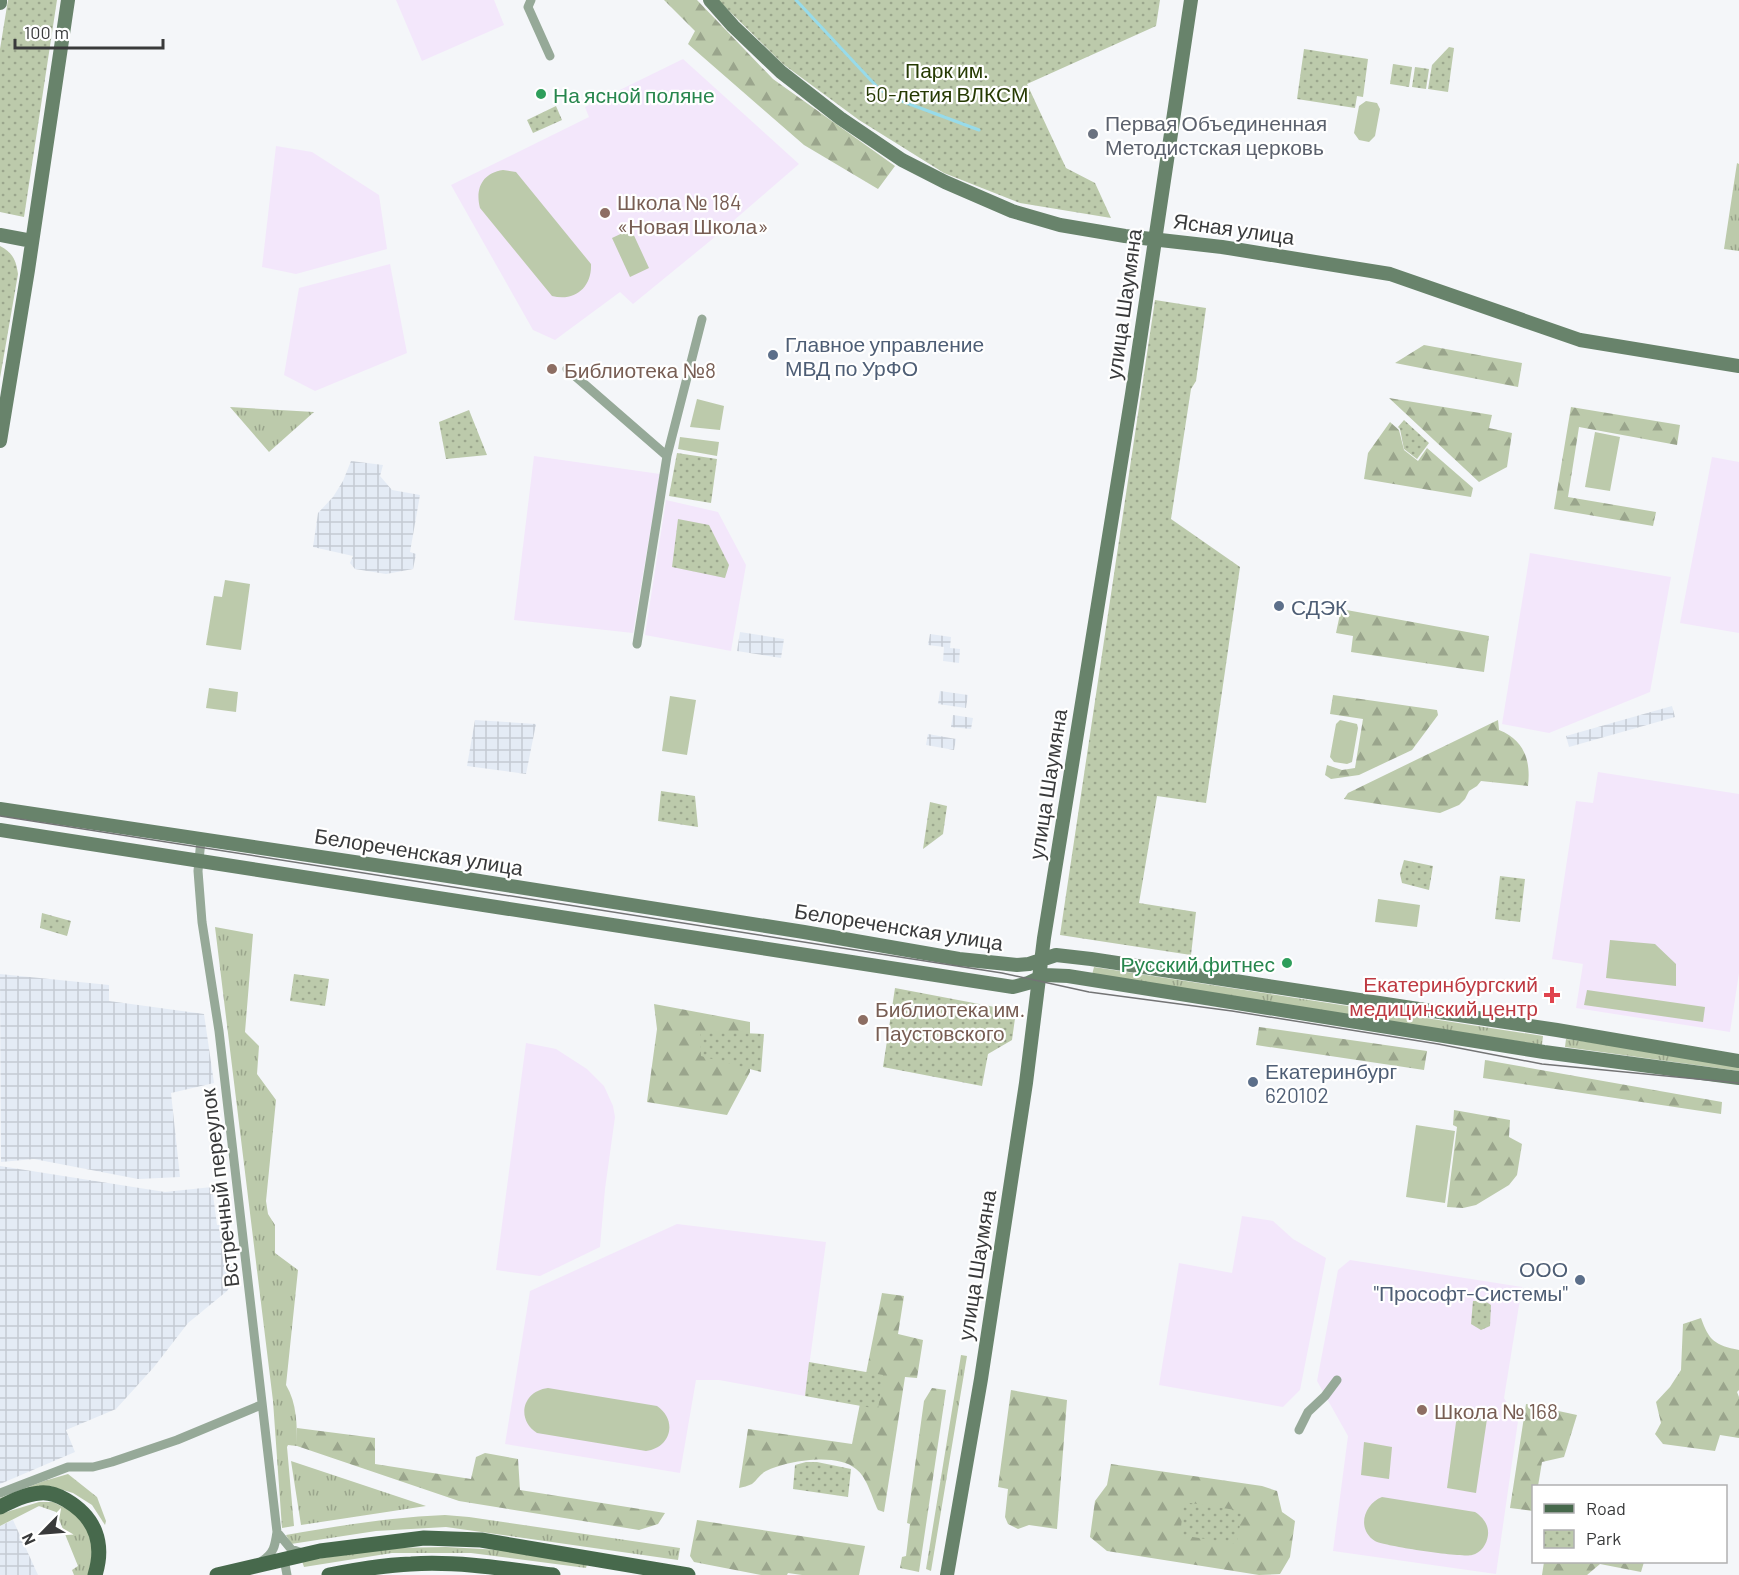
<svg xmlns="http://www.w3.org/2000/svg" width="1739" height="1575" font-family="Barlow,sans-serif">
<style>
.industrial{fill:url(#industrial-grid)}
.education{fill:#f3e7fb}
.grass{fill:url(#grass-tufts)}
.forest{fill:url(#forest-firs)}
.park{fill:url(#park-dots)}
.garden{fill:#bccaab}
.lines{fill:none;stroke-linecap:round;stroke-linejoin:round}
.stream{stroke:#97dbea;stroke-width:3}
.street{stroke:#96a998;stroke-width:9}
.secondary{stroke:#68836b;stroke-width:14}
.primary{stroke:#47694c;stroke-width:15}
.tram{stroke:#737475;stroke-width:1.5}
.leisure-dot{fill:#2e9e5b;stroke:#fff;stroke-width:2}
.worship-dot{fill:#6b7280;stroke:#fff;stroke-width:2}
.education-dot{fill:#8d6e63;stroke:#fff;stroke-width:2}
.service-dot{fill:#5c6f8a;stroke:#fff;stroke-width:2}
.health-dot{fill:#e0444e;stroke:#fff;stroke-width:2}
.labels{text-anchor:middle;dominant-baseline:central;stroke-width:4.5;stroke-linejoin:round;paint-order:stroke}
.park-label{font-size:21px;fill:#263a03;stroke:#fff}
.leisure-label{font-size:21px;fill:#27864d;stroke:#fff;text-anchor:start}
.worship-label{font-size:21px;fill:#5b616d;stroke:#fff;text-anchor:start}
.education-label{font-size:21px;fill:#785e54;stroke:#fff;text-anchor:start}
.street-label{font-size:21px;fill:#393a3b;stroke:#fff}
.service-label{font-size:21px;fill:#4e5e75;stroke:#fff;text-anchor:start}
.health-label{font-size:21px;fill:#be3a42;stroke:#fff;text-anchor:end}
</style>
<defs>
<pattern id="industrial-grid" width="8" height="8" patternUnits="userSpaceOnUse" patternTransform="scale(1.5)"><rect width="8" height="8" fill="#e4ebf5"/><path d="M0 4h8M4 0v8" fill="none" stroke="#c4cad3"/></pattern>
<pattern id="grass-tufts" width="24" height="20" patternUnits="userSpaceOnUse" patternTransform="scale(1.5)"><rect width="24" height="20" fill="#bccaab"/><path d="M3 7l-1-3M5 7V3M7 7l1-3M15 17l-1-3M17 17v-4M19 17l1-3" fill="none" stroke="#9aa58c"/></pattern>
<pattern id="forest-firs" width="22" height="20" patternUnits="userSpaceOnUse" patternTransform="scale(1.5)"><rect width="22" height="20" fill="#bccaab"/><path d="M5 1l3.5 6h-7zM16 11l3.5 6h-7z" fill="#9aa58c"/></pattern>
<pattern id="park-dots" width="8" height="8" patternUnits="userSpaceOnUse" patternTransform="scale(1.5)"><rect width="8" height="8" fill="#bccaab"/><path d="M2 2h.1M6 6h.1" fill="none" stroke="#9aa58c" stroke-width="1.8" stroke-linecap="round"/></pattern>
</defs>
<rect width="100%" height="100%" fill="#f4f6f9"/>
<path class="industrial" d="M 351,461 L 383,465 L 380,476 L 392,490 L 420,495 L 410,552 L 416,554 L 413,569 L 386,574 L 355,569 L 350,563 L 353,556 L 313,547 L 318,513 L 333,497 L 343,481 Z
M 740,632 L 784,639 L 781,658 L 737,651 Z
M 930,634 L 951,637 L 950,648 L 960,649 L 959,663 L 943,661 L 944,647 L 928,645 Z
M 940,691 L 968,695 L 966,708 L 938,704 Z
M 1672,706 L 1675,717 L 1569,747 L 1566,736 Z
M 953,715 L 973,718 L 971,729 L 951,727 Z
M 475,720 L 536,724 L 526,774 L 467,766 Z
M 928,734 L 956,739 L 954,750 L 926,745 Z
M 0,974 L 109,985 L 109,1001 L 204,1014 L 214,1083 L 171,1093 L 180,1177 L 138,1179 L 34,1159 L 1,1162 Z
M 0,1166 L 165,1192 L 212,1187 L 217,1225 L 225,1225 L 234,1281 L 227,1291 L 188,1323 L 154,1367 L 116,1409 L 66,1430 L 75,1452 L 0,1484 Z
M 13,1520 L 38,1575 L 0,1575 L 0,1526 Z"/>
<path class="education" d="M 396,0 L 494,0 L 504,25 L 422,61 Z
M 683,59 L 799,164 L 710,241 L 633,304 L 620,292 L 555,340 L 533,330 L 451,185 L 589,117 L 585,107 Z
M 276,146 L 312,152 L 379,195 L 387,249 L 296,274 L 262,267 Z
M 390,264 L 407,353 L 315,391 L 284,375 L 299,288 Z
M 534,456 L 660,474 L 633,633 L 514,620 Z
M 1712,457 L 1739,462 L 1739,633 L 1680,623 Z
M 666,500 L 718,512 L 746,565 L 731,651 L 645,635 Z
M 1530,553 L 1671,577 L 1650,692 L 1549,733 L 1502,724 Z
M 1598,772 L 1739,794 L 1739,973 L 1730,1032 L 1576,1008 L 1583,964 L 1552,959 L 1576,801 L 1593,803 Z
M 526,1043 L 556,1049 L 587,1069 L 604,1086 L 613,1106 L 615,1117 L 605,1189 L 600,1247 L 540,1276 L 496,1270 Z
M 1242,1216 L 1273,1221 L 1293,1239 L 1326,1258 L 1300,1390 L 1283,1407 L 1159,1385 L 1179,1263 L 1232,1273 Z
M 677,1224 L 826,1242 L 805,1396 L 719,1380 L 696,1380 L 680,1473 L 505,1444 L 530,1291 Z
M 1350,1260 L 1522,1287 L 1504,1398 L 1518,1421 L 1496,1574 L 1333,1551 L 1348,1436 L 1317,1381 L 1338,1270 Z"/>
<path class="grass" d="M 1737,163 L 1739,164 L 1739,251 L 1724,249 Z
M 230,407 L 314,412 L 269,452 Z
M 215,927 L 253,934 L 245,1032 L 259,1046 L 257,1074 L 276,1100 L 266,1201 L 268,1214 L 275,1225 L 275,1253 L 298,1270 L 286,1385 C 297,1403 297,1425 297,1446 L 288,1445 L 287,1447 L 294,1526 L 282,1528 L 273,1401 Z
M 1094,967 L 1543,1036 L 1542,1045 L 1092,975 Z
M 1566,1039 L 1739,1062 L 1739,1071 L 1565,1047 Z
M 961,1355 L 967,1356 L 931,1571 L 926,1569 Z
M 291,1461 L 426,1506 L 301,1525 Z
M 68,1474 L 97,1497 L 106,1521 L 105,1525 L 92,1505 L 73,1493 L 50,1486 L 31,1489 L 0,1501 L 0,1498 L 44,1481 Z
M 39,1502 L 53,1502 L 79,1515 L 93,1540 L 90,1575 L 74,1575 L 72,1570 L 78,1566 L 56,1512 L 39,1506 L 0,1526 L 0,1514 Z
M 445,1515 L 469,1517 L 680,1548 L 678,1560 L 446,1527 L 376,1531 L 291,1544 L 286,1535 C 339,1526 391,1517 445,1515 Z
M 446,1547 L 501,1550 L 587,1564 L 586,1568 L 471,1553 L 392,1553 L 304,1567 L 302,1561 L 390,1548 Z"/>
<path class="forest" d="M 664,0 L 697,0 L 773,79 L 895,166 L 878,189 L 804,145 L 688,44 L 695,31 Z
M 1424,345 L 1522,363 L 1518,387 L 1395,363 Z
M 1389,398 L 1492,415 L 1489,428 L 1512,433 L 1507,467 L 1479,482 Z
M 1571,407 L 1680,425 L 1677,445 L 1579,427 L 1568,497 L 1656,512 L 1653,526 L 1554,509 Z
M 1390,422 L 1399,430 L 1404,450 L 1418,461 L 1427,448 L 1473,488 L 1471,497 L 1364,479 L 1368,453 Z
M 1341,609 L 1489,636 L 1484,672 L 1351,652 L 1353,636 L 1336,633 Z
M 1333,695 L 1437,710 L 1438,715 L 1412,750 L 1359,775 L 1331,779 L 1325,775 L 1327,765 L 1342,770 L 1355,768 L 1363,719 L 1330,714 Z
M 1498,720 L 1499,730 C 1524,740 1531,760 1528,786 L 1481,781 L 1477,786 L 1469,791 L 1465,799 L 1459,805 L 1440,813 L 1344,799 L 1348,793 Z
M 654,1004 L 750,1022 L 750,1072 L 727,1115 L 647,1102 L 657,1029 Z
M 1259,1027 L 1427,1051 L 1424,1070 L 1256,1045 Z
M 1485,1060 L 1722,1102 L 1721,1114 L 1483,1078 Z
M 1454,1110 L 1510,1120 L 1509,1137 L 1522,1144 L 1517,1175 L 1509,1185 L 1476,1205 L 1463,1208 L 1447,1207 L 1457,1127 L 1453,1125 Z
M 882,1293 L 904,1296 L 898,1334 L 923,1340 L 917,1378 L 905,1377 L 884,1512 L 878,1510 C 872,1498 867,1477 856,1469 C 837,1452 786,1461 766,1471 C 760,1474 757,1480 752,1484 C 748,1486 743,1487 739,1488 L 748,1429 L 852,1444 Z
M 1701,1318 C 1709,1341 1715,1345 1739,1350 L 1739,1390 L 1737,1392 L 1739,1397 L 1739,1438 L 1720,1435 L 1715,1451 L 1663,1444 L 1655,1434 L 1661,1423 L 1656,1402 L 1670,1387 L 1681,1370 L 1683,1324 Z
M 932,1388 L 946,1390 L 919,1572 L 900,1568 L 902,1557 L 906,1556 L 910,1524 L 907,1523 L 924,1401 Z
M 1011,1390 L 1067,1400 L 1057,1529 L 1029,1525 L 1018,1529 L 1008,1524 L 1005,1517 L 1008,1489 L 998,1487 Z
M 1526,1404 L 1577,1415 L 1564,1457 L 1542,1462 L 1538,1486 L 1534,1486 L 1533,1511 L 1510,1508 Z
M 297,1428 L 375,1438 L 375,1464 L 471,1479 L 476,1457 L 485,1453 L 518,1459 L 520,1490 L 665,1513 L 658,1524 L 639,1530 L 459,1501 L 297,1446 Z
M 1111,1464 L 1262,1486 L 1277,1491 L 1282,1512 L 1295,1521 L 1290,1557 L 1280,1574 L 1259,1575 L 1107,1551 L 1090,1537 L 1095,1501 L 1107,1485 Z
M 697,1520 L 865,1546 L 859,1575 L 802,1575 L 788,1573 L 787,1575 L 761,1575 L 694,1562 L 690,1556 Z
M 1544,1562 L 1644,1562 L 1641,1572 L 1600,1564 L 1587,1575 L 1542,1575 Z"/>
<path class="park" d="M 8,0 L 57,0 L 24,217 L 0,212 L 0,49 Z
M 718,0 L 1160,0 L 1156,26 L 1027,84 L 1066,168 L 1095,183 L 1111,218 L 1020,203 L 944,173 L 859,120 L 783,64 Z
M 1449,47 L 1454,48 L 1448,92 L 1428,89 L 1432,65 Z
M 1304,49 L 1368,59 L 1363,97 L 1357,96 L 1355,108 L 1297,99 Z
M 1393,64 L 1412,67 L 1409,87 L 1390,84 Z
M 1415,67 L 1429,69 L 1426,89 L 1412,87 Z
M 556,106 L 562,120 L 533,133 L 527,120 Z
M 0,246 C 13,253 16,260 18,274 L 0,378 Z
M 1155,300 L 1206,308 L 1196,381 L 1191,389 L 1171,519 L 1240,567 L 1206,803 L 1157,796 L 1139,903 L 1196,912 L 1191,955 L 1060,935 Z
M 469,410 L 487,455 L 446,459 L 439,422 Z
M 1404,420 L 1429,443 L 1417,459 L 1404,449 L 1400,429 L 1398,427 Z
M 677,453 L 717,459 L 711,503 L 669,496 Z
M 678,519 L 709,525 L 729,565 L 725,578 L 672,567 Z
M 661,791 L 695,796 L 698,827 L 658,821 Z
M 930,802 L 947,806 L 943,834 L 923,849 Z
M 1404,860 L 1433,866 L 1429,890 L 1402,883 L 1400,874 Z
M 1500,876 L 1525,879 L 1520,922 L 1495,919 Z
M 42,913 L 71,921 L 67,936 L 40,928 Z
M 294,974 L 329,979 L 325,1006 L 290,1001 Z
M 895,988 L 1016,1011 L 1012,1040 L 988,1054 L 982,1086 L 883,1067 Z
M 700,1031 L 764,1034 L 761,1072 L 701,1056 Z
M 1473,1301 L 1485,1301 L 1491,1305 L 1490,1326 L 1481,1330 L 1471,1324 Z
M 809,1362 L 883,1375 L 878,1409 L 805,1396 Z
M 806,1462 L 817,1462 L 851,1469 L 848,1497 L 793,1489 L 795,1465 Z
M 1184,1502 L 1242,1511 L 1237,1544 L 1180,1535 Z"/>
<path class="garden" d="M 1366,101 L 1377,103 L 1380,109 L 1375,136 L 1369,142 L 1359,140 L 1354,133 L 1359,106 Z
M 503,170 L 516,172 L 591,264 C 592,287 575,302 552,296 L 480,208 C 475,189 482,173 503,170 Z
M 631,229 L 649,268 L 630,277 L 612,238 Z
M 697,399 L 724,406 L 720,430 L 690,427 Z
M 1595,432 L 1620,437 L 1610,491 L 1585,487 Z
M 680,437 L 719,442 L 717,456 L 678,449 Z
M 225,580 L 250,584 L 241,650 L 206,645 L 214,596 L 222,597 Z
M 209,688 L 238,692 L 236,712 L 206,708 Z
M 670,696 L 696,700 L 687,755 L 662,751 Z
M 1340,720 L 1357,724 L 1358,728 L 1352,762 L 1347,764 L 1334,762 L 1330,757 L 1336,724 Z
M 1378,899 L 1420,905 L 1417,927 L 1375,922 Z
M 1610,940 L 1655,944 L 1676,964 L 1676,986 L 1606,978 Z
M 1587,990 L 1705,1007 L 1703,1022 L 1584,1005 Z
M 1416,1125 L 1455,1131 L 1445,1203 L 1406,1197 Z
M 548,1388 L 657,1406 C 678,1420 671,1448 646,1451 L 537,1433 C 516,1420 522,1391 548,1388 Z
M 1457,1415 L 1487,1419 L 1476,1493 L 1447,1488 Z
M 1364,1442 L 1392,1447 L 1389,1479 L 1361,1475 Z
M 1382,1497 L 1475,1512 C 1483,1517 1489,1525 1488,1535 C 1487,1544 1481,1553 1472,1555 C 1463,1558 1384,1546 1375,1541 C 1356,1529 1364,1504 1382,1497 Z"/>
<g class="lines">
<path class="stream" d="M 796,0 L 880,90 L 904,102 L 979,130"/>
<path class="street" d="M 531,0 L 528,7 L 550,56
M 567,369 L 667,456 L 637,644
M 667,456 L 702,319
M 201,840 L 198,871 L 202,922 L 219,1031 L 277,1532 C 275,1546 274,1553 262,1561
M 1299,1430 L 1308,1412 L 1325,1396 L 1337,1380
M 0,1493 L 68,1467 L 93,1467 L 112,1462 L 177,1440 L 261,1405
M 277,1532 L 291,1549 L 302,1553
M 284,1559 L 287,1575"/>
<path class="secondary" d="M 710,0 L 733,26 L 781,72 L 840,118 L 902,160 L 945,182 L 1012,211 L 1060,225 L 1125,236 L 1222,247 L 1390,274 L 1580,340 L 1739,366
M 0,3 L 0,0
M 0,235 L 32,241
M 0,441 L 28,270 L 68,0
M 0,809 L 435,874 L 804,932 L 959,959 L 1017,965 L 1029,964 L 1056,955 L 1091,959 L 1557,1030 L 1739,1061
M 0,830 L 1013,987 L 1028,983 L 1045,975 L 1068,976 L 1544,1052 L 1739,1078
M 947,1575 L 981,1379 L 1026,1083 L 1044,938 L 1132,394 L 1191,0"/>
<path class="primary" d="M 0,1507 C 12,1501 26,1494 40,1493 C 48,1492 59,1496 66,1500 C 95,1517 105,1543 95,1575
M 217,1575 L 320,1551 L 424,1538 L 481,1540 L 688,1575
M 329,1575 C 356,1570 383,1565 411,1564 C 458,1561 507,1569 553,1575"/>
<path class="tram" d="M 0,816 L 1002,973 L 1089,992 L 1232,1011 L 1438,1044 L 1542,1064 L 1739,1083"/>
</g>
<g class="leisure-dot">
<circle cx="541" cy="94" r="6"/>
<circle cx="1287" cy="963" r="6"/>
</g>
<circle class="worship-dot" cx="1093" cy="134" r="6"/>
<g class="education-dot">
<circle cx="605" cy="213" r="6"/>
<circle cx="552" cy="369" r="6"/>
<circle cx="863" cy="1020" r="6"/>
<circle cx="1422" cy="1410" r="6"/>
</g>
<g class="service-dot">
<circle cx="773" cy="355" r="6"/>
<circle cx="1279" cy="606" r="6"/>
<circle cx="1253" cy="1082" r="6"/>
<circle cx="1580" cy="1280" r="6"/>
</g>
<path class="health-dot" d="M1549 986h6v6h6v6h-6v6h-6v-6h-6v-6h6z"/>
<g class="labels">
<g class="park-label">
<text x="947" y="69">Парк им.<tspan x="947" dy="24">50-летия ВЛКСМ</tspan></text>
</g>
<g class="leisure-label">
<text x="553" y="94">На ясной поляне</text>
<text x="1275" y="963" text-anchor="end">Русский фитнес</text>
</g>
<g class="worship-label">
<text x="1105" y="122">Первая Объединенная<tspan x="1105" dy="24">Методистская церковь</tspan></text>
</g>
<g class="education-label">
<text x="617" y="201">Школа № 184<tspan x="617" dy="24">«Новая Школа»</tspan></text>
<text x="564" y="369">Библиотека №8</text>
<text x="875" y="1008">Библиотека им.<tspan x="875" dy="24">Паустовского</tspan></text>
<text x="1434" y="1410">Школа № 168</text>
</g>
<g class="street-label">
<text transform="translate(1234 228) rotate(8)">Ясная улица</text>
<text transform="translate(1123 304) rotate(-82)">улица Шаумяна</text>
<text transform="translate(1047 784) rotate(-81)">улица Шаумяна</text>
<text transform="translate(419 851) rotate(9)">Белореченская улица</text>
<text transform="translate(899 926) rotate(9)">Белореченская улица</text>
<text transform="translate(219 1188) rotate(-97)">Встречный переулок</text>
<text transform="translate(976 1265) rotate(-81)">улица Шаумяна</text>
</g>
<g class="service-label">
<text x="785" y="343">Главное управление<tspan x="785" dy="24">МВД по УрФО</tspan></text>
<text x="1291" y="606">СДЭК</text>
<text x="1265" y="1070">Екатеринбург<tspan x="1265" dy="24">620102</tspan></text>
<text x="1568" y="1268" text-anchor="end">ООО<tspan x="1568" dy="24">"Прософт-Системы"</tspan></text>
</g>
<g class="health-label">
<text x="1538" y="983">Екатеринбургский<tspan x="1538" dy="24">медицинский центр</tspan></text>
</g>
</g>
<rect x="1532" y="1485" width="195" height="78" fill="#ffffff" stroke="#b0b0b1" stroke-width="1.5"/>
<rect x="1544" y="1504" width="30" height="9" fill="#47694c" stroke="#b0b0b1" stroke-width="1.5"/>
<text x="1586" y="1515" font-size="18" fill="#393a3b">Road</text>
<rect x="1544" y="1530" width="30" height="18" fill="url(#park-dots)" stroke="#b0b0b1" stroke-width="1.5"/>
<text x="1586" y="1545" font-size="18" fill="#393a3b">Park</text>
<g transform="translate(42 1533) rotate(245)" stroke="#ffffff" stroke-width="4.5" paint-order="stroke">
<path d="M0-4.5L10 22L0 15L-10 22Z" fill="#393a3b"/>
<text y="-9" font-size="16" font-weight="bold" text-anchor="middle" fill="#393a3b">N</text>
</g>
<path d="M15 39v9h148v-9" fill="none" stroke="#393a3b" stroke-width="3"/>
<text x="24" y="39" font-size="18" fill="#393a3b" stroke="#ffffff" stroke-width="4.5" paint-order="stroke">100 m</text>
</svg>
